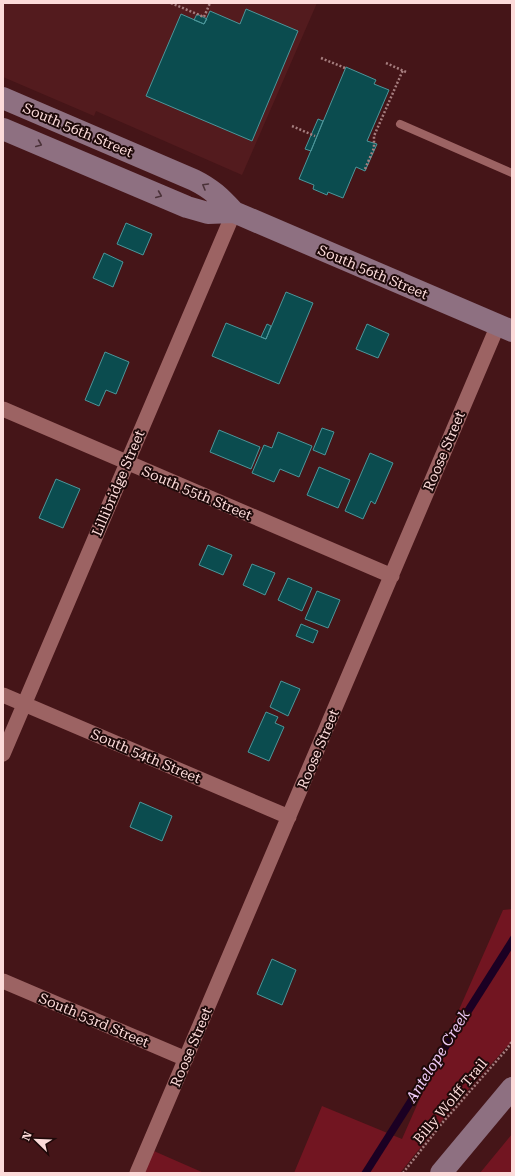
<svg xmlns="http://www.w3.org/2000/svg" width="515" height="1176" font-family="'Roboto Serif',serif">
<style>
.built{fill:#531b1e}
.green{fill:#721521}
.water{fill:#1b0023}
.building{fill:#0b4c4f;stroke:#4c969a}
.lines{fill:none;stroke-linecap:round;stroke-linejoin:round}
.path{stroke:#a67e7f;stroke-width:2.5;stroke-dasharray:2 2;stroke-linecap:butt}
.service{stroke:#9c6363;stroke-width:8}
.minor{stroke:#9c6363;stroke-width:15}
.secondary{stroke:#8e7081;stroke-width:22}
.oneway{stroke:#4b3239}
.labels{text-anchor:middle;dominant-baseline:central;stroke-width:4;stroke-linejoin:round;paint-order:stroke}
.street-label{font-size:14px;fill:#fcdbda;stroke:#1e0909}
.water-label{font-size:15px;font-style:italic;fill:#efcbf8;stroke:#1e0909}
</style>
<rect width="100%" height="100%" fill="#451518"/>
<path class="built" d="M 3,3 L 317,3 L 242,175 L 96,111 L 94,116 L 3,77 Z"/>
<path class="green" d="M 512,909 L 512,1041 L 457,1102 L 400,1173 L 294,1173 L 322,1106 L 402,1139 L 503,910 Z
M 512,1134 L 512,1173 L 480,1173 Z
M 147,1148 L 204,1173 L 137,1173 Z"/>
<path class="water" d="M 512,934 L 512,949 L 370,1173 L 361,1173 Z"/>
<path class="building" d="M 246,9 L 298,31 L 252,141 L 146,96 L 181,14 L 204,24 L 210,11 L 240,24 Z
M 197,14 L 207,19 L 204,24 L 194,20 Z
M 346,67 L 376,80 L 374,84 L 389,90 L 367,141 L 377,144 L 365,171 L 356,167 L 343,198 L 328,192 L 327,195 L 313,189 L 314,185 L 299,179 Z
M 318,119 L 323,121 L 311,151 L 305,149 Z
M 126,223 L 152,234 L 143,255 L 117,244 Z
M 104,253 L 123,262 L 113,287 L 93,278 Z
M 286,292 L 313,303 L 279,384 L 212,356 L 226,323 L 266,339 Z
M 267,324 L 271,326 L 266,339 L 261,337 Z
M 367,324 L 389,334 L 378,358 L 356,349 Z
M 105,352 L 129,362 L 116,394 L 106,390 L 99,406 L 85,400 Z
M 322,428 L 334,432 L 325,455 L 313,450 Z
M 219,430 L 260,447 L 251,469 L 210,452 Z
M 278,432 L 312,446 L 299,477 L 280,469 L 274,482 L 252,473 L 264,445 L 272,448 Z
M 370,453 L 393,463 L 375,504 L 371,501 L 363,519 L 345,511 Z
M 319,467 L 350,480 L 338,508 L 307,495 Z
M 56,479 L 80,489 L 63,528 L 39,518 Z
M 208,545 L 232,555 L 223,575 L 199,565 Z
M 252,564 L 275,573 L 265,595 L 243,585 Z
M 288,578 L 312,588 L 302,611 L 278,600 Z
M 317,591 L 340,600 L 328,628 L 305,619 Z
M 301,624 L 318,631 L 313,643 L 296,636 Z
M 281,681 L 300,689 L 288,716 L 270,707 Z
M 266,712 L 278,717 L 275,723 L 284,727 L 269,761 L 248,752 Z
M 140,802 L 172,816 L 162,841 L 130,827 Z
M 272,959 L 296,970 L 282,1005 L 257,994 Z"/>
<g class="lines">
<path class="path" d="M 171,3 L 204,17 L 210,3
M 321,58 L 345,68
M 386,63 L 406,72
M 292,126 L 315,136
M 365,169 L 374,148 L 374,136 L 403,70
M 403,1173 L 443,1122 L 507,1049 L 512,1041"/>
<path class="service" d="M 400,124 L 512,173"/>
<path class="minor" d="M 3,409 L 392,576
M 3,695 L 289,817
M 3,754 L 234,212
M 3,981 L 186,1059
M 137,1173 L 498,325"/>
<path class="secondary" d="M 3,98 L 194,180 C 212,189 220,197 234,212 L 512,331
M 3,129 L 187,207 L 208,213 L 234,212
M 441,1173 L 512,1088"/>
</g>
<defs><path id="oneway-chevron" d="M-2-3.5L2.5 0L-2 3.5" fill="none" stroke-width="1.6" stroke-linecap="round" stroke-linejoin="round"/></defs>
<g class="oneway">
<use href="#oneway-chevron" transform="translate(39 144) rotate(23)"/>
<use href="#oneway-chevron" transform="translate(205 186) rotate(-150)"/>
<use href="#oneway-chevron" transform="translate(159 195) rotate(23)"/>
</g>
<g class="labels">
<g class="street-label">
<text transform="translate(78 130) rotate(23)">South 56th Street</text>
<text transform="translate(373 272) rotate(23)">South 56th Street</text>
<text transform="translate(444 451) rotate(-67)">Roose Street</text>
<text transform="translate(118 483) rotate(-67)">Lillibridge Street</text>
<text transform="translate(197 493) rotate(23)">South 55th Street</text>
<text transform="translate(318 749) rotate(-67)">Roose Street</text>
<text transform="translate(146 756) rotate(23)">South 54th Street</text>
<text transform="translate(94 1020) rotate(23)">South 53rd Street</text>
<text transform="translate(191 1047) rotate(-67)">Roose Street</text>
<text transform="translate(450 1101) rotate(-50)">Billy Wolff Trail</text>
</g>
<g class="water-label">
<text transform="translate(438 1056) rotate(-58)">Antelope Creek</text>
</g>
</g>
<rect width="515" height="1176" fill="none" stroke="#fcdbda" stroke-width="8"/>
<g transform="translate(36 1140) rotate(293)" stroke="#1e0909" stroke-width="3" paint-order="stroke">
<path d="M0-3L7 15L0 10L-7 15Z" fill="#fcdbda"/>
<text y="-6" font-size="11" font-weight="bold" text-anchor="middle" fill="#fcdbda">N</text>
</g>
</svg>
